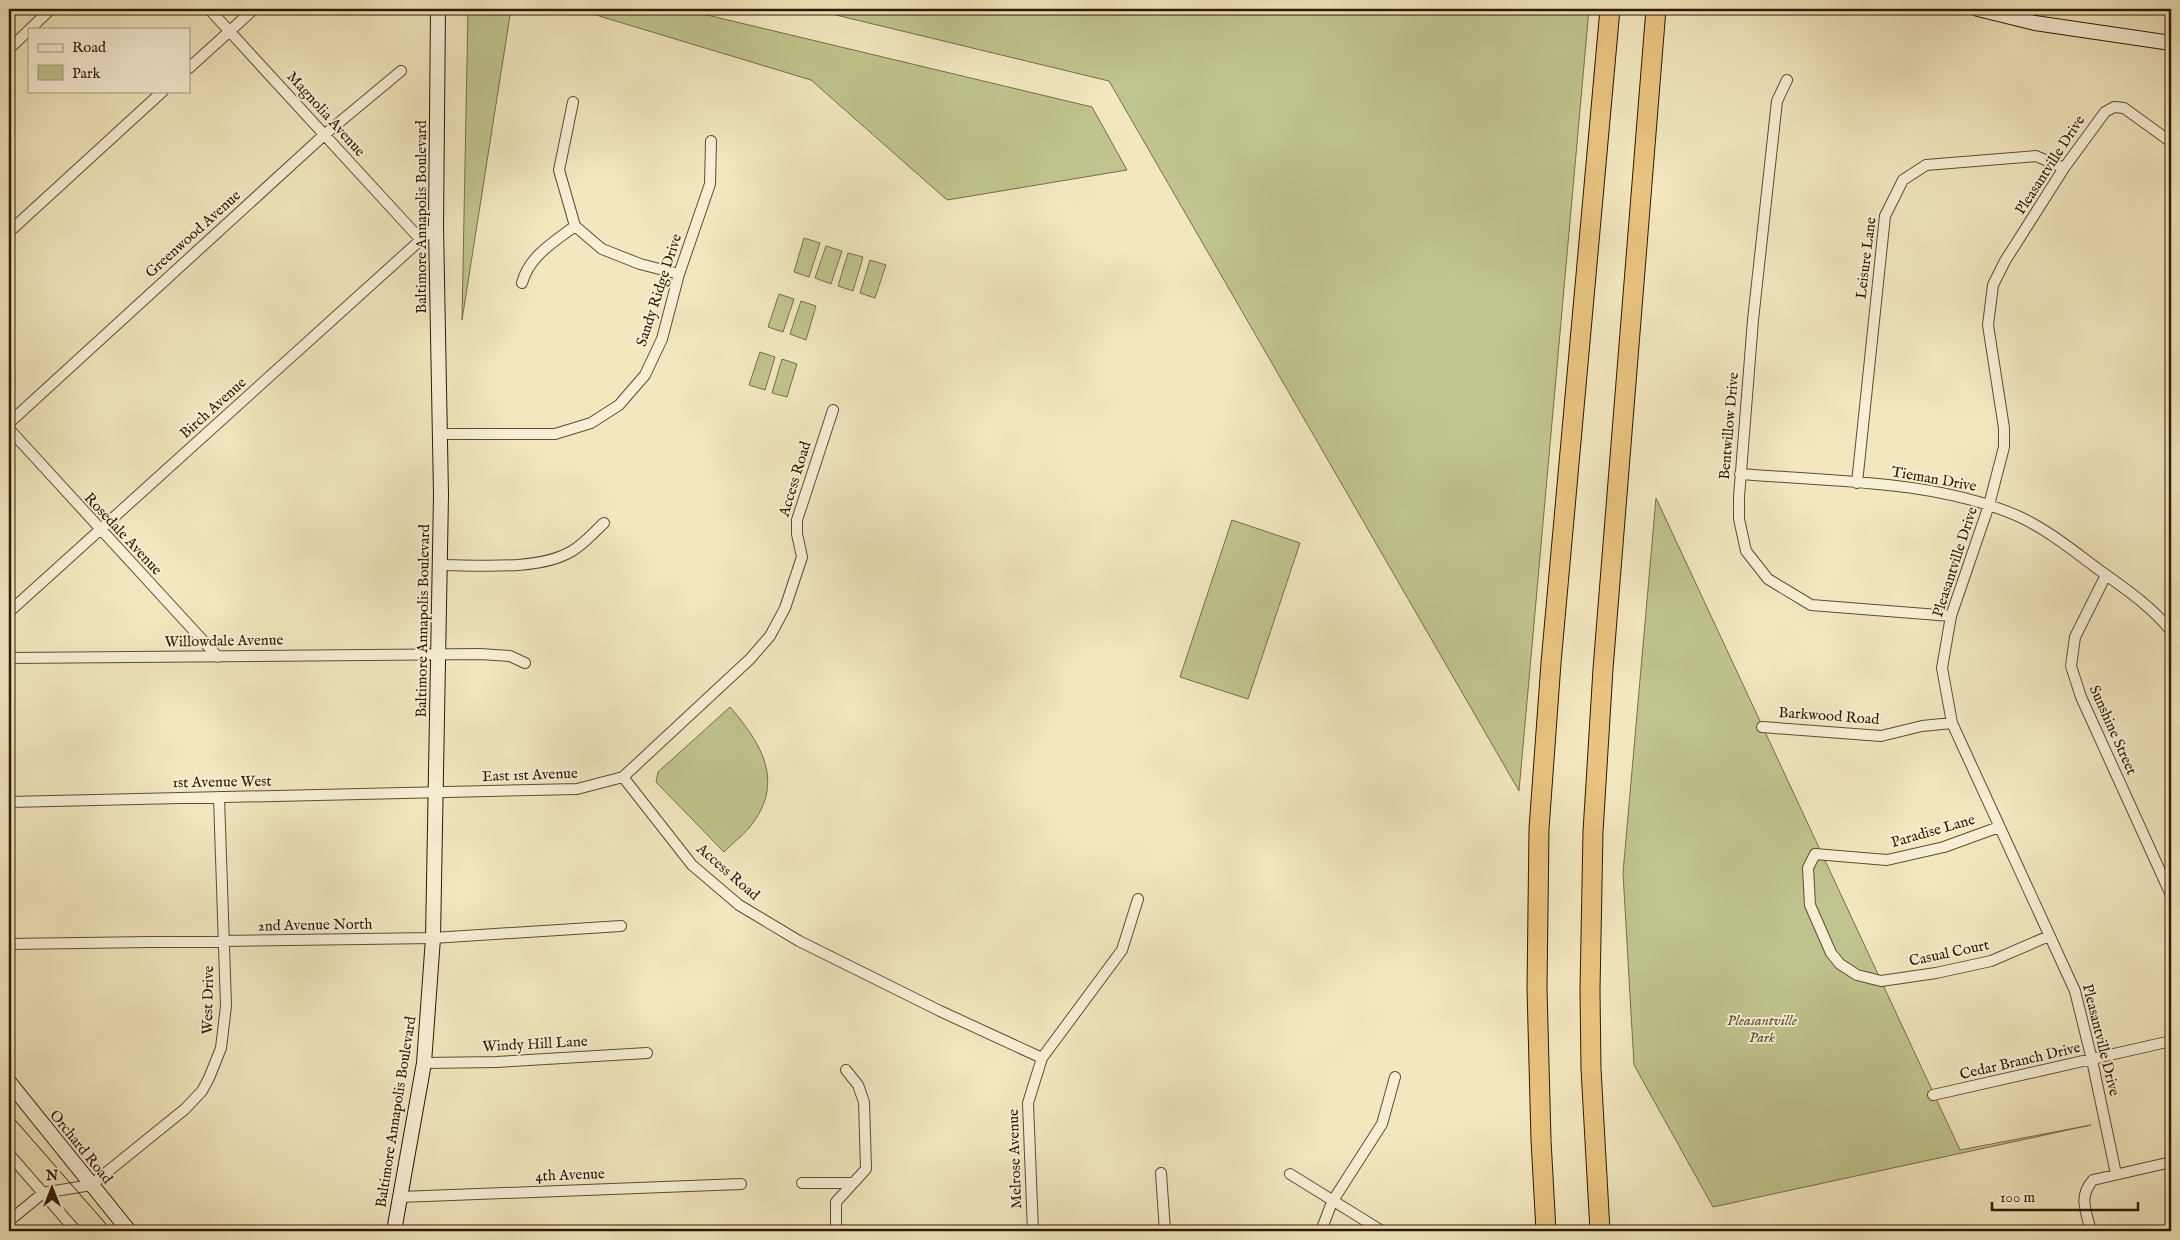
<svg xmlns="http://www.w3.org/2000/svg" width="2180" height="1240" font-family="'IM FELL English',serif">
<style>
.green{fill:#c0c48e;stroke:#786e47}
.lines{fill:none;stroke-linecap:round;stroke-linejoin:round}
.street-casing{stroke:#604c30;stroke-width:12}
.secondary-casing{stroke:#2f1800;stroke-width:16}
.highway-casing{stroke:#2f1800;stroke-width:21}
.street{stroke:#f7efd5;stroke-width:10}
.secondary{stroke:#f7efd5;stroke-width:14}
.highway{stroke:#e9c480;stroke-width:19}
.tram{stroke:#2f1800;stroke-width:1}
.labels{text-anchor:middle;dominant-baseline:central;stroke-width:4;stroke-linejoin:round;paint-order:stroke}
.street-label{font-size:15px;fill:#2f1800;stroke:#f7efd5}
.park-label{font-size:15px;font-style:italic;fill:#5a4c2b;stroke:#f7efd5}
</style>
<rect width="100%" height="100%" fill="#f2e7bf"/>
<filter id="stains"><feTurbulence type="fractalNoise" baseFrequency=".004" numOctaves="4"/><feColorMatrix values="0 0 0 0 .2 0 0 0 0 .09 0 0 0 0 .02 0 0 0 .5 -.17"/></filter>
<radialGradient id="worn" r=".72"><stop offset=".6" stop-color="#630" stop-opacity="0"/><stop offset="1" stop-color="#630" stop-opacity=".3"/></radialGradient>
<path class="green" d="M 468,9 L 511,9 L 462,320 Z
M 576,9 L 682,9 L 1092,107 L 1127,170 L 947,200 L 811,80 Z
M 811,9 L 1589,9 L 1519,791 L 1109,81 Z
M 804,238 L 820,243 L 809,277 L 794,272 Z
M 826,246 L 842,251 L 831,284 L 815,278 Z
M 848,253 L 863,257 L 853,291 L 838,286 Z
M 870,260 L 886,265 L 875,298 L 860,293 Z
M 779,294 L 794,299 L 783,332 L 768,327 Z
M 801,301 L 816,306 L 806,340 L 790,334 Z
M 760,352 L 775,357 L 765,390 L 749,385 Z
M 782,359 L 797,364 L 787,397 L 772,393 Z
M 1656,498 L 1960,1150 L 2091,1125 L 1713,1207 L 1634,1065 L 1623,873 Z
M 1232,520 L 1300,543 L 1248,699 L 1180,677 Z
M 730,707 C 762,744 786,783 749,828 C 742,836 732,844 724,852 L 656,782 L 658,772 Z"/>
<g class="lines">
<g class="street-casing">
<path id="street" d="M 209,9 L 421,240
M 30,29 L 51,9
M 9,49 L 29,30
M 189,68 L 254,9
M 1787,80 L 1777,101 L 1753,320 L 1739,497 L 1739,519 L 1746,551 L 1768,579 L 1811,605 L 1951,616
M 573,102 L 559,170 L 575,226 L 602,249 L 640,264 L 679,274
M 9,232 L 163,91
M 522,283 C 529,256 554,242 575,226
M 833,410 L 797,520 L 797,534 L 802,557 L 785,608 L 770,636 L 750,659 L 623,777 L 692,865 L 739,905 L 799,941 L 940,1011 L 1042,1058 L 1122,950 L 1138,899
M 9,423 L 324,135 L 401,71
M 9,429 L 218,657
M 441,434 L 555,434 L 591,423 L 619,405 L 645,375 L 662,339 L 679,274 L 710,184 L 711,141
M 1740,474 C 1829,481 1938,480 2020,517 C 2050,531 2076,553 2102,572 C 2127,590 2152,607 2171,631
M 1857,483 L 1885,216 L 1903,180 L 1926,165 L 2036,156 L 2064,168
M 440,565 C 478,565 539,571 572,551 C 584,544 594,532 604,523
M 2106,575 L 2075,637 L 2071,666 L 2081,697 L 2171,895
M 9,612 L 436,226
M 9,658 L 480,654 L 510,656 L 525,663
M 1762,727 L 1881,736 L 1922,726 L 1952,723
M 9,802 L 577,789 L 623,777
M 1999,827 L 1944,847 L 1887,860 L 1815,854 L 1808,868 L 1810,905 L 1831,953 L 1840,964 L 1857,975 L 1881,981 L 1936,973 L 1991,961 L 2049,936
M 9,944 L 433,938 L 621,926
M 424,1063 L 496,1062 L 647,1053
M 1933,1095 L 2171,1041
M 9,1154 L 76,1231
M 1161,1173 L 1165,1231
M 1290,1174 L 1382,1231
M 2116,1174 L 2092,1060 L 2075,991 L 1952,723 L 1942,668 L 1951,616 L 1989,505 L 2004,447 L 2004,428 L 1988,325 L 1993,285 L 2005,261 L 2064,168 L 2105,112 L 2114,107 L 2124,108 L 2171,142
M 802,1183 L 853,1183
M 400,1197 L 741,1184
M 9,1221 L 43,1193 L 91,1185 L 185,1109 L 202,1091 L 209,1078 L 221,1048 L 226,1006 L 219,797
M 836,1231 L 836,1202 L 866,1169 L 864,1102 L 858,1085 L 846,1070
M 1033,1231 L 1028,1103 L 1042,1058
M 1321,1231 L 1332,1202 L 1382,1124 L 1395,1077
M 2091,1231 C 2086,1211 2078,1197 2093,1180 L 2171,1162"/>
</g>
<g class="secondary-casing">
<path id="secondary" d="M 1978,9 L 2035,23 L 2171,43
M 9,1082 L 129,1231
M 394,1231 L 424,1063 L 433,938 L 441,495 L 436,226 L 438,9"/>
</g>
<g class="highway-casing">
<path id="highway" d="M 1546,1231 L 1541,1140 L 1537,988 L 1539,829 L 1551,663 L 1610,9
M 1600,1231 L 1591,1069 L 1590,990 L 1593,832 L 1603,669 L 1656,9"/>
</g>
<use href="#street" class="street"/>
<use href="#secondary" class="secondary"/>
<use href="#highway" class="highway"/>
<path class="tram" d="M 9,1113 L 112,1231"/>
</g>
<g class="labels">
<g class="street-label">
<text transform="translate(326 114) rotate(48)">Magnolia Avenue</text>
<text transform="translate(2050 165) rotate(-57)">Pleasantville Drive</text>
<text transform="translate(421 217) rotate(-90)">Baltimore Annapolis Boulevard</text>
<text transform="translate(193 234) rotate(-42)">Greenwood Avenue</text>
<text transform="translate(1866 258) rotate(-83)">Leisure Lane</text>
<text transform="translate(659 290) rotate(-72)">Sandy Ridge Drive</text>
<text transform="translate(213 408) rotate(-42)">Birch Avenue</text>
<text transform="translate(1729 426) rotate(-85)">Bentwillow Drive</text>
<text transform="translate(795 479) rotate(-73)">Access Road</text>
<text transform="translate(1934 479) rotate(10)">Tieman Drive</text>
<text transform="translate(123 534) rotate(47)">Rosedale Avenue</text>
<text transform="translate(1955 562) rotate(-72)">Pleasantville Drive</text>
<text transform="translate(423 621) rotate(-89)">Baltimore Annapolis Boulevard</text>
<text transform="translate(224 641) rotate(-1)">Willowdale Avenue</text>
<text transform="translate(1829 716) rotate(4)">Barkwood Road</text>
<text transform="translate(2113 730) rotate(66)">Sunshine Street</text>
<text transform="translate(530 775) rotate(-2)">East 1st Avenue</text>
<text transform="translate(222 782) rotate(-1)">1st Avenue West</text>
<text transform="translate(1933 831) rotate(-16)">Paradise Lane</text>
<text transform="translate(728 872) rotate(41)">Access Road</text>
<text transform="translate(315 925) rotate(-1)">2nd Avenue North</text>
<text transform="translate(1949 953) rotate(-12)">Casual Court</text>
<text transform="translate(208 1000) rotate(-89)">West Drive</text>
<text transform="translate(2101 1040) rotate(76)">Pleasantville Drive</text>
<text transform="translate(535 1044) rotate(-3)">Windy Hill Lane</text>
<text transform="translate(2020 1061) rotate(-13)">Cedar Branch Drive</text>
<text transform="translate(396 1112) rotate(-81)">Baltimore Annapolis Boulevard</text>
<text transform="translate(81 1147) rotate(51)">Orchard Road</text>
<text transform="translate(1015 1159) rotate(-92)">Melrose Avenue</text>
<text transform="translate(570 1175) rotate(-2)">4th Avenue</text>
</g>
<g class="park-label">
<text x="1762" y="1020">Pleasantville<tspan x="1762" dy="17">Park</tspan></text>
</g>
</g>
<rect width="2180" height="1240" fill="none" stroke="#f2e7bf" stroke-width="30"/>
<rect x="10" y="10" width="2160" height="1220" fill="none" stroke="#2f1800" stroke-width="2.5"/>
<rect x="15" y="15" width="2150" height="1210" fill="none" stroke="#2f1800"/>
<rect x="28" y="28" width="162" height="65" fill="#f7efd5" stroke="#a79980"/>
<rect x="38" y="44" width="25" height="8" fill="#f7efd5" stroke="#a79980"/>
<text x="72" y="52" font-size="15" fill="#2f1800">Road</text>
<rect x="38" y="65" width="25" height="15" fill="#c0c48e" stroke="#a79980"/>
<text x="72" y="78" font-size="15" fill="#2f1800">Park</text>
<g transform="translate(52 1188)" stroke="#f7efd5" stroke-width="4" paint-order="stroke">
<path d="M0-4L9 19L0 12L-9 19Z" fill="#2f1800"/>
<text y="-8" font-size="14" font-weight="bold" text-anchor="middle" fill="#2f1800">N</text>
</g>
<path d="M1992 1202v8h146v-8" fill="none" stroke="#2f1800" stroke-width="2.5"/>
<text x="2000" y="1202" font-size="15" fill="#2f1800" stroke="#f7efd5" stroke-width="4" paint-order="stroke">100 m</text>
<rect width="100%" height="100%" filter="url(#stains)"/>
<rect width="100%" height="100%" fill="url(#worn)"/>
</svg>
